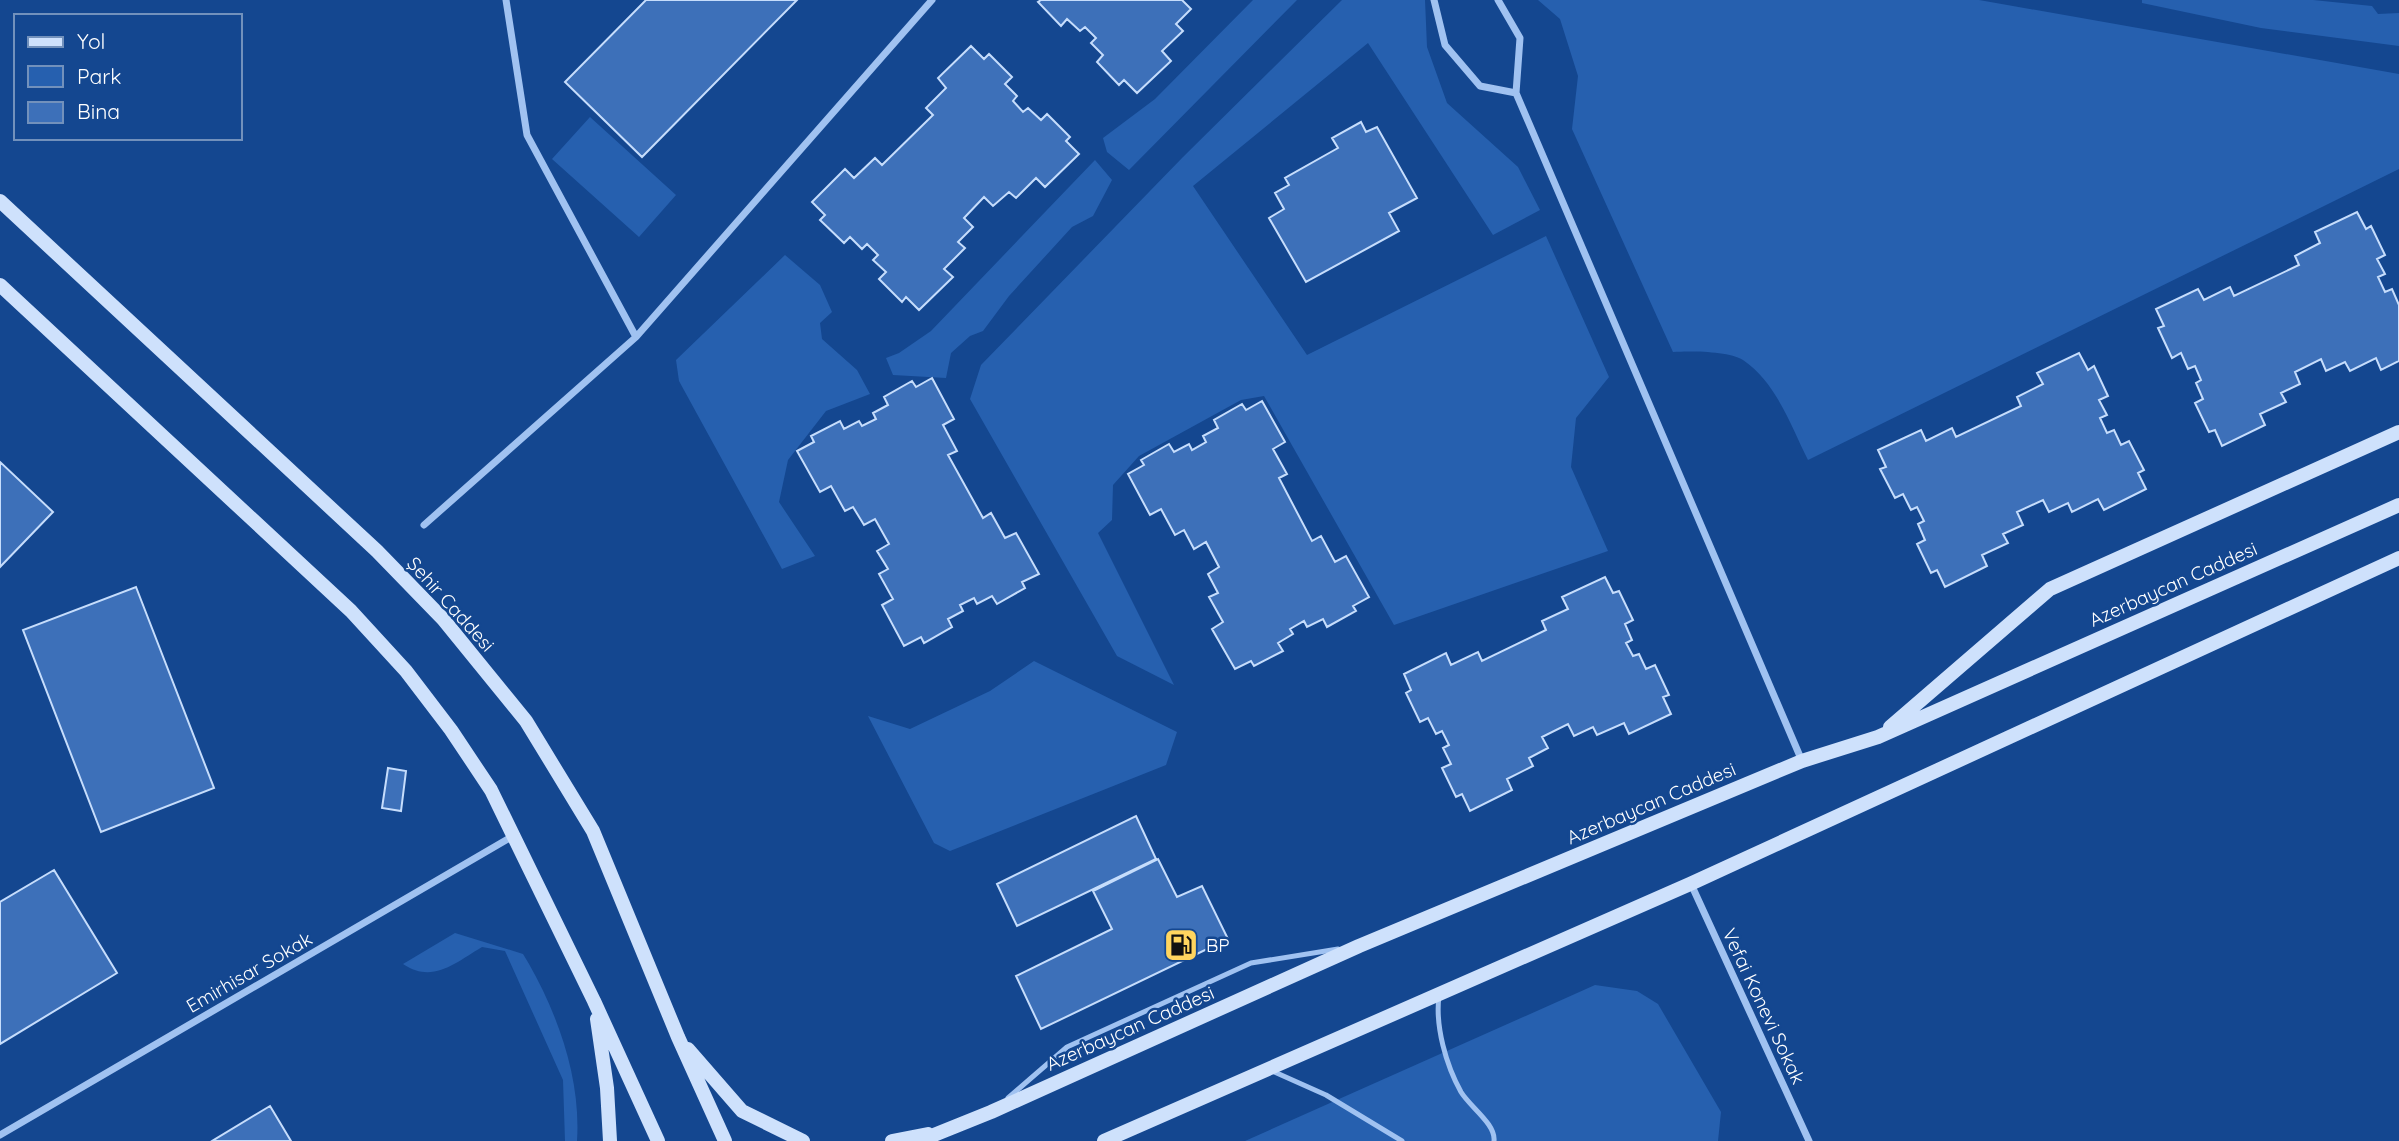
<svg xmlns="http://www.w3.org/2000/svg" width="2399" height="1141" font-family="Quicksand,sans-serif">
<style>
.green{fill:#2660af}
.building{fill:#3d70b9;stroke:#c6ddfc;stroke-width:2}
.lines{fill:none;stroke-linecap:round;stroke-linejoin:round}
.service{stroke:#a0c2f1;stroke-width:5}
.minor{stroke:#a0c2f1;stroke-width:7}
.secondary{stroke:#cee1fc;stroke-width:14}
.labels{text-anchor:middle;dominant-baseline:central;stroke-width:5;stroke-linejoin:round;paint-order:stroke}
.street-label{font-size:19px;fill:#fff;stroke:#144790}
.poi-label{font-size:19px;fill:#fff;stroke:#144790;text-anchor:start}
</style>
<rect width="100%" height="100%" fill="#144790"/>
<path class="green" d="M 1253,0 L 1297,0 L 1129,170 L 1107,152 L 1103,138 L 1155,99 Z
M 1342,0 L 1425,0 L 1427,47 L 1447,103 L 1518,167 L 1540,210 L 1493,235 L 1368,43 L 1193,186 L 1307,355 L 1546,236 L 1609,377 L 1576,418 L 1571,467 L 1608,551 L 1394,625 L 1264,396 L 1241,400 L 1139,456 L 1113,485 L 1112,520 L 1098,533 L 1174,685 L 1117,656 L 970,399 L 981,365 L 1183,157 Z
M 1538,0 L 1979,0 L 2399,74 L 2399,169 L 1808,460 C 1791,426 1776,382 1743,360 C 1729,351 1690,351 1673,352 L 1572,129 L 1578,76 L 1560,19 Z
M 2142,0 L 2313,0 L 2372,6 L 2378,14 L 2399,13 L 2399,46 L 2261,28 L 2142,3 Z
M 590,117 L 676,195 L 639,237 L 552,159 Z
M 1095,160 L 1112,180 L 1093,216 L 1072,227 L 1009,296 L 983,331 L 970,336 L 951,353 L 946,378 L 893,375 L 886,358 L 899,353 L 931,331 Z
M 785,255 L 820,285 L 832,312 L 820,323 L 822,339 L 857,370 L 870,394 L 826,411 L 788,460 L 779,502 L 815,556 L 782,569 L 679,381 L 676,360 Z
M 1034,661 L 1177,732 L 1166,765 L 950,851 L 934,843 L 868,716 L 910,729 L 990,691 Z
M 455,933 L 523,954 L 529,964 C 559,1017 581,1080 577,1141 L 565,1141 L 563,1080 L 505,951 L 482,947 C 455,963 433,984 403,964 Z
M 1595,985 L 1637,991 L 1658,1004 L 1721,1112 L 1718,1141 L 1245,1141 Z"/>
<path class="building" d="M 646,0 L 797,0 L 642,157 L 565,82 Z
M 1041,0 L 1182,0 L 1191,9 L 1176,24 L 1183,31 L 1162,51 L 1171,61 L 1137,93 L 1124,80 L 1119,85 L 1097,62 L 1103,55 L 1091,43 L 1096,38 L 1085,27 L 1080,31 L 1067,19 L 1061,26 L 1038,2 Z
M 971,46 L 984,59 L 989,54 L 1012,77 L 1005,84 L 1017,96 L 1013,101 L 1023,112 L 1028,108 L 1041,120 L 1047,114 L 1070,137 L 1066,141 L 1079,154 L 1045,187 L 1036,178 L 1016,198 L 1009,192 L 993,206 L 984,197 L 964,218 L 973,227 L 958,242 L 965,248 L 944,269 L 953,277 L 919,310 L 906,297 L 902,302 L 879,279 L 886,272 L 873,260 L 878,255 L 867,244 L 862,249 L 850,237 L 844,243 L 820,220 L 825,215 L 812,202 L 845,169 L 854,178 L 875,158 L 882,165 L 933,115 L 926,108 L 946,88 L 938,78 Z
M 1361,122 L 1366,132 L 1377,127 L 1417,198 L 1389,213 L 1399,231 L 1306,282 L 1269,218 L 1284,209 L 1275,193 L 1289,185 L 1285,178 L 1338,148 L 1332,138 Z
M 2357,212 L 2366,229 L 2371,226 L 2385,255 L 2377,259 L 2385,274 L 2378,277 L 2385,292 L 2392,289 L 2399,305 L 2399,361 L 2381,370 L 2376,358 L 2350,371 L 2345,362 L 2326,371 L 2321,359 L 2295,372 L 2300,384 L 2281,393 L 2286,402 L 2260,414 L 2265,425 L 2222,446 L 2215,430 L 2209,432 L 2195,403 L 2203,399 L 2196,383 L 2201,380 L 2195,366 L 2188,369 L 2181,353 L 2172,358 L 2158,328 L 2164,326 L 2156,309 L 2198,289 L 2204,300 L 2230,287 L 2234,296 L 2299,265 L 2295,256 L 2320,243 L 2315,232 Z
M 2079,353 L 2088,370 L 2094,366 L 2108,396 L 2099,400 L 2107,415 L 2100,418 L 2107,433 L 2114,430 L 2121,445 L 2129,441 L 2144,470 L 2138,473 L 2146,489 L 2104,510 L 2098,499 L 2072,512 L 2068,503 L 2049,512 L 2043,500 L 2017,512 L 2023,525 L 2003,534 L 2008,543 L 1982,555 L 1987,566 L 1945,587 L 1937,570 L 1931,573 L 1917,544 L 1925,540 L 1918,524 L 1924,521 L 1917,507 L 1911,510 L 1903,494 L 1895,498 L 1880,469 L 1886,467 L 1878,450 L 1921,430 L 1926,441 L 1952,428 L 1956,437 L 2021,406 L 2017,397 L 2043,384 L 2037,373 Z
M 932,378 L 954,419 L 943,425 L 957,451 L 948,455 L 983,518 L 991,513 L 1005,538 L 1016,533 L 1039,574 L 1022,582 L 1025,588 L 997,604 L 992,596 L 977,604 L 974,598 L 960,605 L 963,611 L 948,619 L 952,627 L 924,643 L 921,637 L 904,646 L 882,605 L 893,599 L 879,574 L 888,569 L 877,551 L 889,544 L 875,519 L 864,525 L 853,507 L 845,511 L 831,486 L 820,492 L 797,451 L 814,442 L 811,436 L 840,421 L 844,429 L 859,421 L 862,426 L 876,419 L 873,413 L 888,405 L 884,397 L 912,381 L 916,387 Z
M 1262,401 L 1285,442 L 1273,449 L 1287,474 L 1279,478 L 1312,541 L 1321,536 L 1335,562 L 1346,556 L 1369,597 L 1353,606 L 1356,611 L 1327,627 L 1323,619 L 1307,627 L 1304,621 L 1290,629 L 1293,634 L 1278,643 L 1283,651 L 1254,666 L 1251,661 L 1235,669 L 1212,629 L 1223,622 L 1209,597 L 1218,593 L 1208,574 L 1219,567 L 1206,542 L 1194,549 L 1184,530 L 1175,535 L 1161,509 L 1150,515 L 1128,474 L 1144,465 L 1141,460 L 1169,444 L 1174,452 L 1189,444 L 1192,450 L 1206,442 L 1203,436 L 1218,428 L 1214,420 L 1242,404 L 1246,410 Z
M 0,462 L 53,512 L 0,567 Z
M 1605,577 L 1613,593 L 1619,591 L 1633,620 L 1625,624 L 1632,640 L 1626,643 L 1633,656 L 1639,654 L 1646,669 L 1655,665 L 1669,695 L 1663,697 L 1671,714 L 1629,734 L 1624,723 L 1597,735 L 1593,727 L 1574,736 L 1568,724 L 1542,737 L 1548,748 L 1529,758 L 1533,766 L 1507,779 L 1512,790 L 1470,811 L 1462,794 L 1456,797 L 1442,768 L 1451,764 L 1443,748 L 1449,745 L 1442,731 L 1436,734 L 1428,718 L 1420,722 L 1406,693 L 1411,690 L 1404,674 L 1446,653 L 1451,665 L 1478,652 L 1482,661 L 1546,630 L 1542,621 L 1568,609 L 1562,597 Z
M 136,587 L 214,788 L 101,832 L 23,630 Z
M 388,768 L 406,771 L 401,811 L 382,808 Z
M 1136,816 L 1156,859 L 1017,926 L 997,884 Z
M 1158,859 L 1177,897 L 1202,886 L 1228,939 L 1041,1029 L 1016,976 L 1112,929 L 1093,891 Z
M 54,870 L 117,973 L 0,1044 L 0,902 Z
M 270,1106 L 291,1141 L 212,1141 Z"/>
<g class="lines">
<path class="service" d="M 1439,996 C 1435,1026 1446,1065 1461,1092 C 1470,1107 1496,1124 1494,1141
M 1270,1070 L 1326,1095 L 1402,1141
M 1008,1098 L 1067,1047 L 1251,963 L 1338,949"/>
<path class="minor" d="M 506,0 L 527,135 L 636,337
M 1434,0 L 1445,45 L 1480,86 L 1516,93
M 1498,0 L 1520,38 L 1516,93 L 1802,761
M 424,525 L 636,337 L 932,0
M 1691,884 L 1809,1141
M 0,1135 L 513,836"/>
<path class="secondary" d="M 0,201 L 377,551 L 443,619 L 526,721 L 593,831 L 678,1037 L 725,1141
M 0,285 L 351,611 L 406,671 L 451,730 L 491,790 L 594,1001 L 658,1141
M 1890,727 L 2050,589 L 2399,432
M 597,1019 L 607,1088 L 610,1141
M 688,1049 L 742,1111 L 803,1141
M 892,1141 L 928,1134
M 919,1141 L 991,1112 L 1359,946 L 1802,761 L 1878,737 L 2399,505
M 1104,1141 L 1690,884 L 2399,558"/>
</g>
<defs>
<g id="fuel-square" transform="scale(1.75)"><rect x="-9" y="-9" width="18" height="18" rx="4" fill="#ffd55f" stroke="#144790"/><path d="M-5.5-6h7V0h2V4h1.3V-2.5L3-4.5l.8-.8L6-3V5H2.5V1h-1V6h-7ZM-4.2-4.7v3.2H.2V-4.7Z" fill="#111"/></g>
</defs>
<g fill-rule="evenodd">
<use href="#fuel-square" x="1181" y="945"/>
</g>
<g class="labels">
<g class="street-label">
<text transform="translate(2173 584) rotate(-24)">Azerbaycan Caddesi</text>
<text transform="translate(451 604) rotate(48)">Şehir Caddesi</text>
<text transform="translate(1651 803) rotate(-23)">Azerbaycan Caddesi</text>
<text transform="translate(249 972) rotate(-30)">Emirhisar Sokak</text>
<text transform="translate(1764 1006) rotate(65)">Vefai Konevi Sokak</text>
<text transform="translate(1130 1028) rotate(-24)">Azerbaycan Caddesi</text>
</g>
<g class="poi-label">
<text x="1206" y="945">BP</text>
</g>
</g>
<rect x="14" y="14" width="228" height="126" fill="#144790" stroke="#7291bc" stroke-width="2"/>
<rect x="28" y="37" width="35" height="10" fill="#cee1fc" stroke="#7291bc" stroke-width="2"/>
<text x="77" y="49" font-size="21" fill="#ffffff">Yol</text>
<rect x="28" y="66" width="35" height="21" fill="#2660af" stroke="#7291bc" stroke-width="2"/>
<text x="77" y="84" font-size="21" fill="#ffffff">Park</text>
<rect x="28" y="102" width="35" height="21" fill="#3d70b9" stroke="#7291bc" stroke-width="2"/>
<text x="77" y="119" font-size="21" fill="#ffffff">Bina</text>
</svg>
